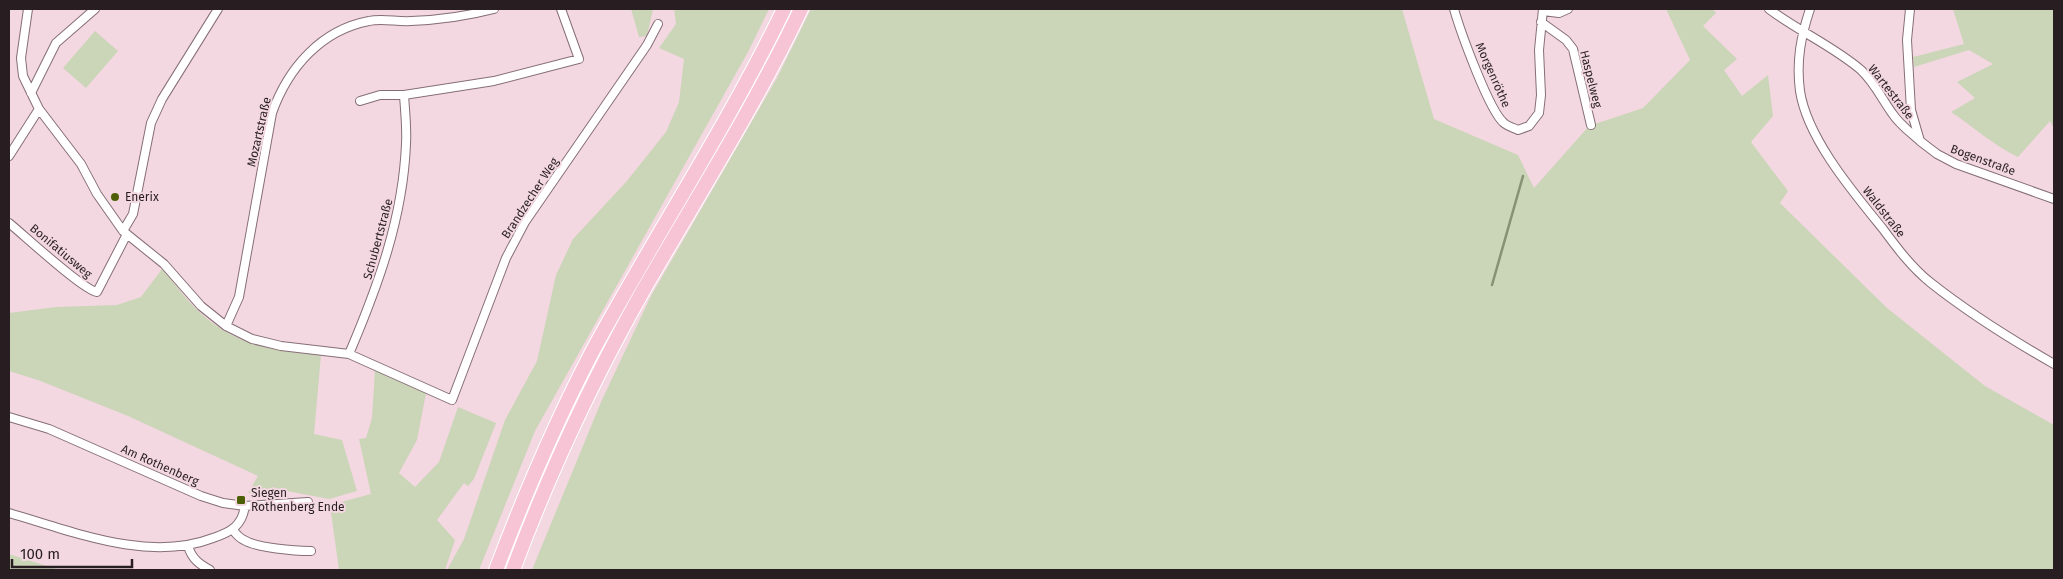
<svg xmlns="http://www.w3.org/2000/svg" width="2063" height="579" font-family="'Fira Sans',sans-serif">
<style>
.green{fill:#cbd5b8}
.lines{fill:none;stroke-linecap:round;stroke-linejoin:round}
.stream{stroke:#879175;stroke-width:2.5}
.street-casing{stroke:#866e76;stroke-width:10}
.highway-casing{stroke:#fff;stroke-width:16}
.street{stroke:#fff;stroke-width:8}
.highway{stroke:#f7c4d6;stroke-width:14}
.poi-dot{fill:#4c5f06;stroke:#f3d8e1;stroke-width:2}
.labels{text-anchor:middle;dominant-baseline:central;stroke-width:4;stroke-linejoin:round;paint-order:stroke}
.street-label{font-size:12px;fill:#281e22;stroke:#f3d8e1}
.poi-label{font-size:12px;fill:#281e22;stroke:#f3d8e1;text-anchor:start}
</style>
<rect width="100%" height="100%" fill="#f3d8e1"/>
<path class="green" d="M 631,9 L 653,9 L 647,36 L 639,37 Z
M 674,9 L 769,9 L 748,52 L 535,431 L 479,570 L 447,570 L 464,539 L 505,420 L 537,361 L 556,275 L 573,239 L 626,182 L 666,132 L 679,102 L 684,59 L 659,48 L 676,24 Z
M 811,9 L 1402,9 L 1434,119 L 1518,155 L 1534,188 L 1589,126 L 1643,108 L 1690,60 L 1666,9 L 1713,9 L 1716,13 L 1703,26 L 1737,59 L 1724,70 L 1742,96 L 1768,75 L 1773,116 L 1751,142 L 1788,191 L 1780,203 L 1887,308 L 1985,386 L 2054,425 L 2054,570 L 532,570 L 601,402 L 651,296 L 777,78 Z
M 1953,9 L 2054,9 L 2054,129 L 2050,121 L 2018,157 C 1993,145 1974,127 1951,112 L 1975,98 L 1957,82 L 1993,64 L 1969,50 L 1914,67 L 1913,57 L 1964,44 Z
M 95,31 L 118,51 L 86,88 L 63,68 Z
M 162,269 C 176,285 190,305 206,318 C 242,347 277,351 321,355 L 314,434 L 342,440 L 357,491 L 329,499 L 287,491 L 248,493 L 258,476 L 128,416 L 38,380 L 9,371 L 9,313 L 56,307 L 117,305 L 141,297 Z
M 375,369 L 426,393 L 417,440 L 399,473 L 415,487 L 439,462 L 458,407 L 496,423 L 474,479 L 468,486 L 464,483 L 437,520 L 455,540 L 445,570 L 339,570 L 330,505 L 371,494 L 359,439 L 366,438 L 372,418 Z
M 9,554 L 59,570 L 9,570 Z"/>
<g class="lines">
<path class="stream" d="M 1492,285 L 1523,176"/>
<g class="street-casing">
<path id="street" d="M 28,9 L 21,58 L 23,76 L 39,109 L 81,164 L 97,194 L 123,231 L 164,264 L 201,306 L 226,326 L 252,339 L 281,346 L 349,354 L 452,400 L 506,258 L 525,222 L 647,45 L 658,24
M 1454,9 C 1460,30 1489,111 1504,123 C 1507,126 1514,128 1518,130 L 1529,126 L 1539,113 L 1541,95 L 1539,50 L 1543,9
M 1769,9 C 1798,31 1833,46 1861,70 C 1874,82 1882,99 1892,113 C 1899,124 1910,132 1919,140
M 1810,9 C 1801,36 1796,61 1800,91 C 1807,138 1853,192 1883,229 C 1897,248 1912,268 1931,283 C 1969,313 2012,340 2054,364
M 1910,9 L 1907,40 L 1911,110 L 1920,141 L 1937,154 L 1956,164 L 2054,199
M 1543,11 L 1559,13 L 1568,9
M 1541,22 L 1566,40 L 1573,49 L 1591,125
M 31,93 L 56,43 L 95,9
M 360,101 L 380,95 L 404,95
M 9,156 L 39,109
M 9,223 C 24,235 83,290 97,292 L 127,234
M 123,231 L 133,214 L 151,123 L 162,99 L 218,9
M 226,326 L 239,297 L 272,113 C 288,68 321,30 369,21 C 382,18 397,22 411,21 C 439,20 467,16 494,9
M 349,354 C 378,286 403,218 406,144 C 407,128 405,111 404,95 L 494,81 L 579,59 L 561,9
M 9,417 L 49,429 L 201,496 L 223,503 L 245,506 L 308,502
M 9,513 C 72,531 148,563 213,538 C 231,532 242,526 245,506
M 233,530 C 236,534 239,538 244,540 C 257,548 295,551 311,551
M 188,546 C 192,559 199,564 210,570"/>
</g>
<g class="highway-casing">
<path id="highway" d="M 496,570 C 524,496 555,423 592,352 C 654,237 727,127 784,9
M 513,570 C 549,473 593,379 644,289 C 697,197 755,106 801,9"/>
</g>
<use href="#street" class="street"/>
<use href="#highway" class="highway"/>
</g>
<g class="poi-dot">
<circle cx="115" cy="197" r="5"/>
<rect x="236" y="495" width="10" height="10" rx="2.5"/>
</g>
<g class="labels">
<g class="street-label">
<text transform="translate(1493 75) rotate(66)">Morgenröthe</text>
<text transform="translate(1591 79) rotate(76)">Haspelweg</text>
<text transform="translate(1891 92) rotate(52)">Wartestraße</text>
<text transform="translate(259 132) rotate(-77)">Mozartstraße</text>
<text transform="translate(1983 160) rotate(20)">Bogenstraße</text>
<text transform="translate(530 198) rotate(-57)">Brandzecher Weg</text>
<text transform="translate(1884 212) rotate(52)">Waldstraße</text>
<text transform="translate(378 239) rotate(-75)">Schubertstraße</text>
<text transform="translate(61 251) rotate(40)">Bonifatiusweg</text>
<text transform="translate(160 465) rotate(24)">Am Rothenberg</text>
</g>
<g class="poi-label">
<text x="125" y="197">Enerix</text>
<text x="251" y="493">Siegen<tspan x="251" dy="14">Rothenberg Ende</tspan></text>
</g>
</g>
<rect width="2063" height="579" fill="none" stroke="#281e22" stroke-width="20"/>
<path d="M12 559v8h120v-8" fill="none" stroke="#281e22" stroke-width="2.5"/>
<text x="20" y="559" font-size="15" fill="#281e22" stroke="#f3d8e1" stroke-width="4" paint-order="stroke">100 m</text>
</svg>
